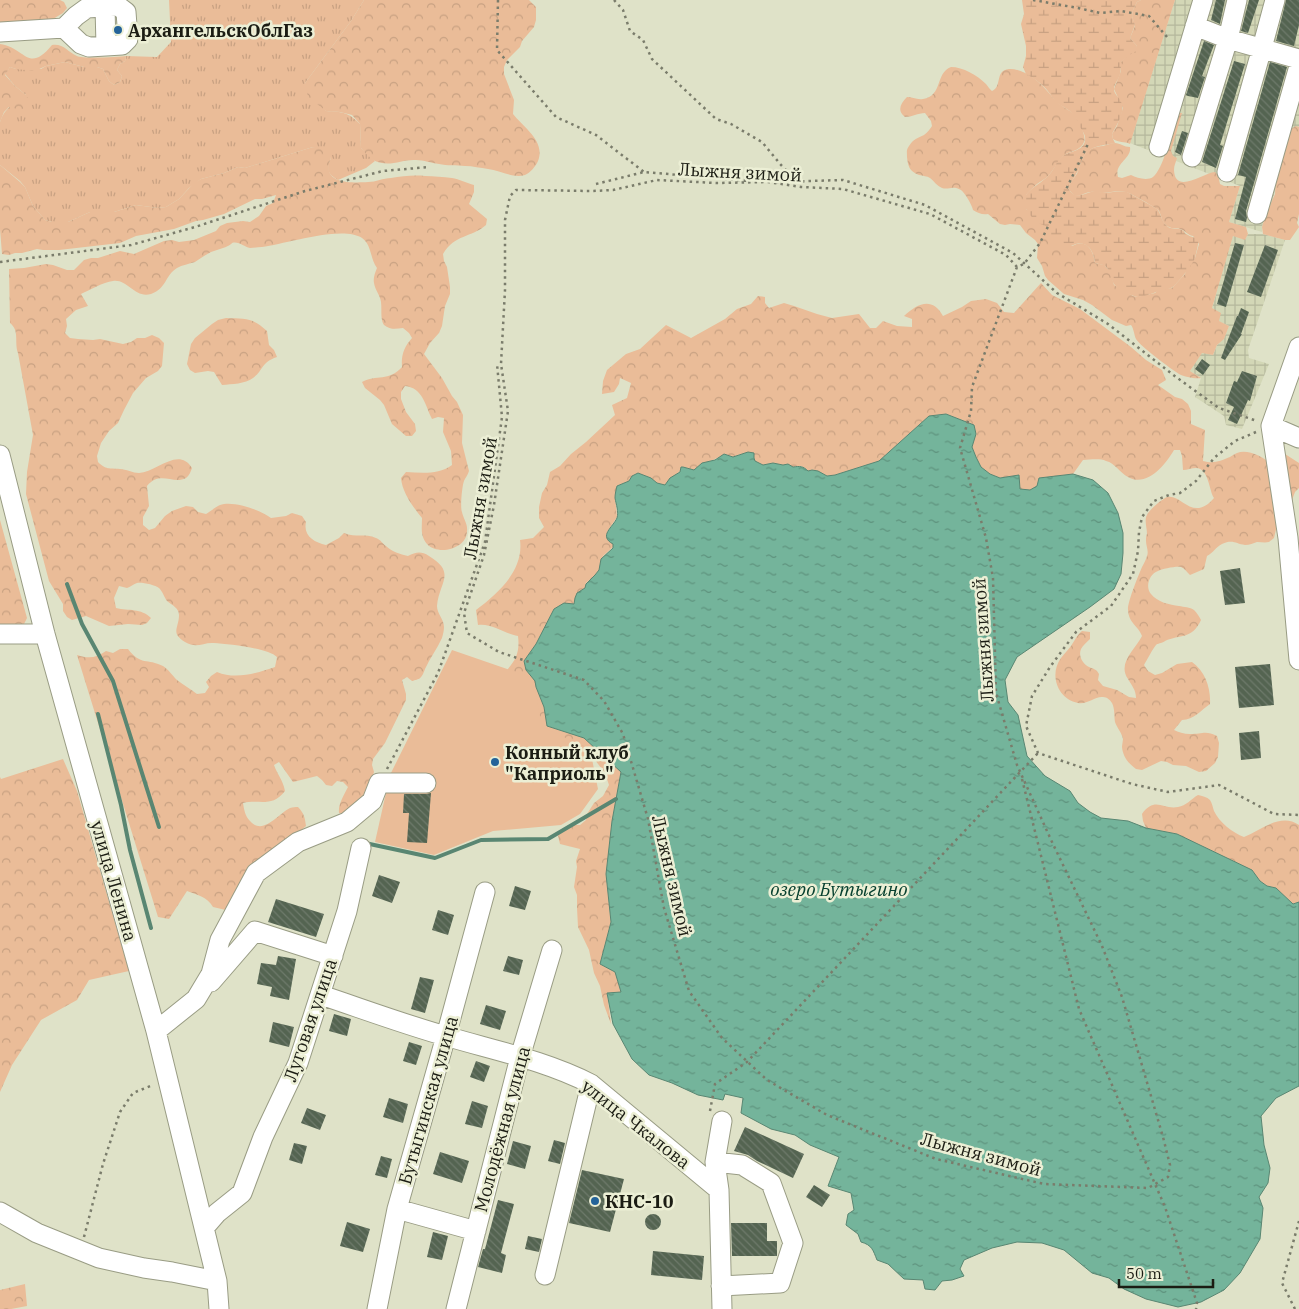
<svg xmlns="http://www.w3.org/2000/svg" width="1299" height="1309" font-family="'IBM Plex Serif',serif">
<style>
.industrial{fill:url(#industrial-grid)}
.grass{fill:url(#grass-tufts)}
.forest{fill:url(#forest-crowns)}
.wetland{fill:url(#wetland-marsh)}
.garden{fill:#eabc98}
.water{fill:url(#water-ripples);stroke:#598672}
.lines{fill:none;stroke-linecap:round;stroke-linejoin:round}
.stream{stroke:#598672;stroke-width:4}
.building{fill:url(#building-back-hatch)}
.minor-casing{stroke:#999c84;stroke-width:21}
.path{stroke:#7a7c6b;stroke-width:2.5;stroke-dasharray:2.5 4;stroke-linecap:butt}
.minor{stroke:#fff;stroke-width:19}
.poi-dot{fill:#246399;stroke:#ecefd5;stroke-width:2}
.labels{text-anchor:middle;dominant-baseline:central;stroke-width:5;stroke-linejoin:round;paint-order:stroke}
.poi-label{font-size:18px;font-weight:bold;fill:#1b1c13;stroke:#ecefd5;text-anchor:start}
.street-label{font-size:18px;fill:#1b1c13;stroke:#ecefd5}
.water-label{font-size:19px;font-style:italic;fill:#07402f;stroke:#ecefd5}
</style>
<defs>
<pattern id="industrial-grid" width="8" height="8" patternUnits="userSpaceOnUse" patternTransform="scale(1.25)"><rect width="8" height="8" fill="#d3d7b6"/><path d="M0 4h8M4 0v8" fill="none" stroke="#b5b89c"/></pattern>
<pattern id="grass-tufts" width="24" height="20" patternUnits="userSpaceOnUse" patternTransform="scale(1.25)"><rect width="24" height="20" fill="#eabc98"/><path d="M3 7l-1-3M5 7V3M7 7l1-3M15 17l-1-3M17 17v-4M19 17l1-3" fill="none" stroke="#c8a182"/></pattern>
<pattern id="forest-crowns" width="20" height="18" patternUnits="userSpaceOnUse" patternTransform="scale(1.25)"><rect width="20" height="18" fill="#eabc98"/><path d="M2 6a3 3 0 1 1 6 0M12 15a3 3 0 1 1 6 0" fill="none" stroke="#c8a182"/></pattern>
<pattern id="wetland-marsh" width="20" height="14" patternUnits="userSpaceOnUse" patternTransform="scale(1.25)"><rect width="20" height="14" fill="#eabc98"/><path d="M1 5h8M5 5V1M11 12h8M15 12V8" fill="none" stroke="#c8a182"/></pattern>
<pattern id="water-ripples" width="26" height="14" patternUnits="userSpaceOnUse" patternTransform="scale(1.25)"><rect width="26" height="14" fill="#74b49b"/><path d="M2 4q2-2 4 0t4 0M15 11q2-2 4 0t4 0" fill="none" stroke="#5e927d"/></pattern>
<pattern id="building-back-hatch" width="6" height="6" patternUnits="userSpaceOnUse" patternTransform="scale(1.25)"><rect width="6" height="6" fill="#546451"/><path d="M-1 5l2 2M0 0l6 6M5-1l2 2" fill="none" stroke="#6e7a6b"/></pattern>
</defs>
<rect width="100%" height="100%" fill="#dfe2c8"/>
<path class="industrial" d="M 1175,0 L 1299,0 L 1299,127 L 1296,127 L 1276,185 L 1273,199 L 1265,217 L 1262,227 L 1262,232 L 1229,222 L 1240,186 L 1130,143 Z
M 1248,234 L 1263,234 L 1285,240 L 1248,350 L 1249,358 L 1269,364 L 1242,429 L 1226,425 L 1224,416 L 1195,397 L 1201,378 L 1190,371 L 1202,352 L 1213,355 L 1217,345 L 1224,338 L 1229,326 L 1218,321 L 1212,308 L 1233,235 L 1245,240 Z"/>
<path class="grass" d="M 169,0 L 364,0 L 351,21 L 305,83 L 326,111 C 343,112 348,112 360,124 L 361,148 L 375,161 L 366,168 L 338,180 C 327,174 326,169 331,158 L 313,147 L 245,168 L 238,167 L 224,173 L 201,179 L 189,188 L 179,199 L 166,207 L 158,208 L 136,205 L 114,212 L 90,212 L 68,222 L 52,222 L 45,220 L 33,206 L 25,187 L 20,181 L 0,165 L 0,122 C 4,108 15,103 26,95 L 15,86 L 5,74 L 10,67 L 16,69 L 41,69 L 46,66 L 65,62 L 84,67 L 97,67 L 103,69 L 109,81 L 114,85 L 120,82 L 122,76 L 117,70 L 120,64 L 125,61 L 126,56 L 157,57 L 171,42 Z"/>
<path class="forest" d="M 0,0 L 60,0 L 64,2 L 67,8 L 63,13 L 53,19 L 0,23 Z
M 364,0 L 529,0 L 536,7 L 536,20 L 534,27 L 522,41 L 520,47 L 507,60 L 504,67 L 504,74 L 514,100 L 513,114 C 523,127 546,141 538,161 C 536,166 530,173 525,175 C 513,179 500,170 488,169 C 480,168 473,166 465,166 C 456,165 447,166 439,164 C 431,163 424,160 416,160 C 405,159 394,165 382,163 C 373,162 367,155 361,148 L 360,124 L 352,115 L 340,112 L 326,111 L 308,97 L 305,83 L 351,21 Z
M 1141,0 L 1175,0 L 1130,144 C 1124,141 1119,143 1113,139 L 1112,134 L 1117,126 L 1123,108 L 1114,89 L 1121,71 L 1121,62 C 1126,55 1132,54 1137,46 L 1130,38 L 1135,26 L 1132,16 L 1133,10 L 1137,2 Z
M 0,44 C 26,48 28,74 52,45 C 63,43 68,52 77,56 C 83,59 119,57 126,56 L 125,61 L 120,64 L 117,70 L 122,76 L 120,82 L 114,85 L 109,81 L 103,69 L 97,67 L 84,67 L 65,62 L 46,66 L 35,71 L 16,69 L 10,67 L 5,75 L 15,86 L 26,95 L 30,102 L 26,107 L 21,110 L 9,107 L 4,112 L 0,122 Z
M 951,67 C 963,67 977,75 986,84 C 988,86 989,89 992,91 C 1003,86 994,71 1009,69 C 1023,68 1040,82 1048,92 C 1052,96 1054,100 1058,103 C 1063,107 1069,110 1074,114 C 1078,119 1087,137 1084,142 C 1081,150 1072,151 1066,154 C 1057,160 1054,171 1046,178 C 1043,180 1040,182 1037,184 C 1033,188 1029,191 1026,195 L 1026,209 L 1045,226 L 1072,246 C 1087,238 1093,250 1095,263 L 1104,265 L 1110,271 L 1114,285 L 1133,296 L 1137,297 L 1155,293 L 1158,290 L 1172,288 L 1185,274 L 1186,270 L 1195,258 L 1199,244 L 1193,236 C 1187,235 1186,231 1180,229 C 1177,227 1172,229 1169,227 C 1162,224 1162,217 1159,211 C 1157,208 1130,193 1126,192 C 1118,191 1110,192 1102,193 C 1099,193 1094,191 1091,192 C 1080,193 1077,202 1068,188 C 1070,181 1076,177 1078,171 C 1083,156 1086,147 1103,146 C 1107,145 1111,143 1115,143 C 1120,143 1124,147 1130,147 C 1132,159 1114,163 1118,177 L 1122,178 L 1131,175 C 1137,178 1147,181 1153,177 C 1163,170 1174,126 1178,113 L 1182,113 L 1171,151 L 1173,156 L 1177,158 C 1176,162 1174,165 1174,170 C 1175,195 1203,173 1215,172 L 1218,175 L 1220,184 L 1224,186 L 1240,186 L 1229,222 L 1246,227 L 1248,234 L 1245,240 L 1233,236 L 1212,308 L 1221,313 L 1219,321 L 1229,326 L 1224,339 L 1217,345 L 1213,355 L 1202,353 L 1190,371 L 1201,378 C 1195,379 1185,377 1179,374 C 1171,369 1140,346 1136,339 C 1134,335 1134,329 1131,325 L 1126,326 L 1112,320 L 1092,305 L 1083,300 L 1064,294 L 1048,280 L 1045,276 L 1042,266 L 1037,258 L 1038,244 L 1035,240 L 1026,233 L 1020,225 L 1010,224 L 1005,225 L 1000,224 L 988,214 C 982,215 978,213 973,210 C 972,205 965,193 961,190 C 953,185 949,190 942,188 C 937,186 934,181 930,178 C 927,176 923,176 919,175 C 909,171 908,166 907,157 C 907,152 906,150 909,146 C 913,139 918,138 924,135 C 928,132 930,129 932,126 L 931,121 L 925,113 C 918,113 912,117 905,117 C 897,111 900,104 907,97 C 912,97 917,100 923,99 C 943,96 935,73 951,67 Z
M 1296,126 L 1299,127 L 1299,214 L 1297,223 L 1299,227 L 1290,240 L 1285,240 L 1263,234 L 1262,227 L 1265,217 L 1275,194 L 1276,175 L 1287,132 L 1291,129 Z
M 313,147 C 322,149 327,150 331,158 C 320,184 351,183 368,182 C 376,182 383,178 391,178 C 402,176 414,175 425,176 C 434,176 443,177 452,178 C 459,179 467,183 474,185 L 474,192 L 469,204 L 487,219 L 486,225 C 471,238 455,234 443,254 L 444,261 L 447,267 L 450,287 L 450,294 L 445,306 L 442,326 L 439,333 L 430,343 L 424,354 L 442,378 L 452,396 L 457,402 L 463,415 L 462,443 L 469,471 C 468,475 465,478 464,481 C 462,486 460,508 462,512 C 463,518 468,524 467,531 C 467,549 438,556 427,544 C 420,536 422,527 422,518 C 413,507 402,492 401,478 L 406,472 C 422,473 438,475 452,465 L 451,451 L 443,432 L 444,418 L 438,417 L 432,419 C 425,405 423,388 405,386 L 401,392 L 401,399 L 406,412 L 415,424 L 416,431 L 412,436 L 406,436 L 392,424 L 384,405 L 380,400 L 365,388 L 362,382 C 376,374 389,382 402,367 C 401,355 404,347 412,338 L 409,333 L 403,328 C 396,329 390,330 384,325 C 380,319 382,309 381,302 C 380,295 375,290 374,283 C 373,278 375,273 377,268 C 370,259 372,245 362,238 C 342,225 286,244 262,247 C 258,247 254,248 250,248 C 244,247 239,241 232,243 C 232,244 226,247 226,247 C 221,249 216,250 211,252 C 205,255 200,259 195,262 C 189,264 182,265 177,268 C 165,275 167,288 151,294 C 135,299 128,279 113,281 C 103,282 90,290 81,294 L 88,306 L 76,310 L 66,319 L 67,326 L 65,333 L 70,338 L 78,339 L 93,340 L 100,339 L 123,344 L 131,342 L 137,338 L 145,338 L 152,335 L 159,338 L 164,343 L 162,366 L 158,371 L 146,378 L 133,393 L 124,410 L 118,423 L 109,431 L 101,443 L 97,456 L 98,462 C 106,470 109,468 120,469 C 126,469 133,473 139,473 C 156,473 178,446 192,468 C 191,471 189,476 186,478 C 173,485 160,470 147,486 L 149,506 L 143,517 L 143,525 L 149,530 L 155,528 L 165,516 L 172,511 L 186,506 L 193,507 L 198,512 L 206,514 C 210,512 215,507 220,505 C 233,500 260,510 271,518 L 286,516 L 292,513 L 302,516 L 306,522 C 303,536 314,542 326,545 L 339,538 L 344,533 C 356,538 365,533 376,538 C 381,540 382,543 386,546 C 392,552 400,554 408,556 C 416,552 421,551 429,556 C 457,573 439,582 437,606 C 437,614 444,619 444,627 C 444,631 443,634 442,638 C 437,649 430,658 425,669 C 424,672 422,677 419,679 C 418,679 413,681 412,681 L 407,677 L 402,680 L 406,694 L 406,700 L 385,743 L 373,759 L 372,765 L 374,772 L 368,791 L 355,805 L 345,814 L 339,813 C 338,804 344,795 348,787 L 343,782 L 337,781 L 332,786 L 326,785 L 322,780 L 317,776 L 293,782 L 279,762 L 274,765 C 277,774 283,780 285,791 C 272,808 260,799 243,803 C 244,809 245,816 250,821 C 263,836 278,814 290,808 C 293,807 295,807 298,807 C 304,813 305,818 306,826 C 295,837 280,841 270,851 C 253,868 242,891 230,911 L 213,907 C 207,897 198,895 187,891 L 169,919 L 158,917 L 77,655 C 89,659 96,658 106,651 L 113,653 L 120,649 L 128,649 C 141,666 147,658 163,666 C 169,670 172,675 177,680 C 183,685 191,689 197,694 L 205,693 L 209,687 L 206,682 L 211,676 L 217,672 C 236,680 257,673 275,667 L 277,657 C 268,648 228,644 214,643 C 203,642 197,649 185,642 C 170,633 179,628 179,615 C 179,608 172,605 167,601 C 164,597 163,592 159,588 C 155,585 142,582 137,583 C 134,584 130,587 127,588 L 119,586 L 114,598 L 116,608 C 129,611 141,608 151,618 L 147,623 L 142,625 L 128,624 L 109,626 L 86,616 L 72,620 L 67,617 L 63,611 L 63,604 L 49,581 L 26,494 L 27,472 L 33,435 L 18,353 C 14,342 20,331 10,323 L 9,269 L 24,268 L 46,264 L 53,265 L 67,270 L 74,270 L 84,260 L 91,258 L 98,258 L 120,251 L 134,254 L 164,241 L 172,240 L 179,242 L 194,240 L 216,231 L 220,226 L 227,223 L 243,221 L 250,222 L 259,216 L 266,206 L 273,203 L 276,195 L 262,199 L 255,199 L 224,214 L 203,220 L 196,221 L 174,229 L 136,236 L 120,243 L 59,250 L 43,250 L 37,249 L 22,253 L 15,253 L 9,255 L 2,254 L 0,229 L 0,165 L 20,182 L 25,187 L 33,206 L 45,220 L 52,222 L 68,222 L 90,212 L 114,212 L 136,205 L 158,208 L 166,207 L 179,199 L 194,183 L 201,179 L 224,173 L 238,167 L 245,168 Z
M 1041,283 L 1052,295 L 1080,309 L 1131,347 L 1146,360 L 1162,370 L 1166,380 L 1158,385 L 1175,397 L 1182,399 L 1188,404 L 1191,411 L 1191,424 L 1205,430 L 1203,461 C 1214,464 1220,461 1230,457 C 1232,456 1234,454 1237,453 C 1247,449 1263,456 1270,464 L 1277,525 L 1274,538 L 1269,542 C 1265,543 1261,542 1257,542 C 1253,543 1250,545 1245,545 C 1236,544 1233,539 1222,544 C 1216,547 1213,553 1207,556 L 1204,569 L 1190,575 C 1187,572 1184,568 1181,567 C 1176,566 1162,569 1158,571 C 1149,574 1145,587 1151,594 C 1157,602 1170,605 1179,606 C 1184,607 1190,607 1194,610 C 1197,613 1199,616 1201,620 C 1192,640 1180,634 1165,641 C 1164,642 1158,644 1157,644 C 1153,648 1147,660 1144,665 L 1148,671 L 1155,675 L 1162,673 L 1177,664 L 1192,662 C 1205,671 1211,688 1210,704 C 1201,710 1194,720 1182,720 L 1174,730 C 1178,732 1184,734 1190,734 C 1202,734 1206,730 1217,736 L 1219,743 L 1218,757 L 1215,763 L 1206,771 L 1199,772 L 1186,766 L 1173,765 L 1167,762 L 1161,761 L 1142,770 L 1136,769 C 1128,763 1123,757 1122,747 C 1122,746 1123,740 1123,739 C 1122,733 1117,728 1115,722 C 1114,716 1115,709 1112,703 C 1110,700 1107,697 1103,697 C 1095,696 1087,705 1078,703 C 1057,699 1049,674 1061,658 C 1064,654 1068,650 1071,646 C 1075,640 1077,635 1082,631 L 1090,632 L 1090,639 C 1087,642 1083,645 1081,649 C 1078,656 1083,664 1089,667 C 1094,669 1096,669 1099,674 L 1098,680 L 1103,686 L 1117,690 L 1129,697 L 1136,698 C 1136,690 1132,686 1128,679 C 1117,663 1135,650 1142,636 C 1138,625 1129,624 1128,610 C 1127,603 1139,574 1142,567 C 1144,563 1146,560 1147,556 C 1149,551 1146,546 1146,541 C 1146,540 1146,535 1147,534 C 1147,528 1144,520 1147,515 C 1149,510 1162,499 1167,497 C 1181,493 1193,523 1214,498 C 1209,491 1209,468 1196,468 C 1192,468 1187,470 1183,470 L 1182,456 L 1180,450 L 1174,450 C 1166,464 1147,488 1128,477 C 1120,473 1115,463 1106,461 C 1099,458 1090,460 1083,460 L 1073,474 L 1039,478 L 1037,486 L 1030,490 L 1020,489 L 1019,476 L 1000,478 L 990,474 L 981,467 L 976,457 L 972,447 L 976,434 L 974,425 L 946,414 L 929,416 L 879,461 L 835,475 L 827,476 L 821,473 L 812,470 L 808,471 L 805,468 L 801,466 L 793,467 L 773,463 L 763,465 L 755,461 L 754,458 L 741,454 L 733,457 L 724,455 C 714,459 704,464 694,470 L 683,467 C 679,474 670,478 665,485 L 657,483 L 651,478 L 638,473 L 632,476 L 629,481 L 617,486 L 615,496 L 617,517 L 607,532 L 613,544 L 613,547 L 603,556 L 599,570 L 595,575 L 586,583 L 585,588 L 577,593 L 574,604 L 554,609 L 536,644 L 524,661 L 526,670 L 535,681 L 536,687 L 544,707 L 547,726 L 584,738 L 621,772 L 612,821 L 606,874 L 611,922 L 600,964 L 615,972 L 621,992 L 607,993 L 611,1024 L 604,1005 L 600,986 L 594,973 L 589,950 L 578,927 L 577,908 L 577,895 L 574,887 L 577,867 L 576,861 L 580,849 L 560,844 L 557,832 L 573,825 L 580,825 L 586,820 L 587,814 L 594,803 L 603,796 L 609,785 L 605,773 L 588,751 L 536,729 L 505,672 C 516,661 520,652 518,636 C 505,634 492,623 478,625 L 476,610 C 498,593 524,571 520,540 L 533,538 L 544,527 L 539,518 L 539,507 L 542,493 L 547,485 L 550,472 L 560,466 L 571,454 L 586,442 L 615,415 L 612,405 L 627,398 L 631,383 L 620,378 L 619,384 L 614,392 L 602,394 L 603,381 L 607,370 L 626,354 L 640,349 L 666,325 L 691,338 L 725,319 L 737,309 L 751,304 L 758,296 L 765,297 L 765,303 L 769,308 L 784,303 L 794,306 L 817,314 L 832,318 L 859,314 L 870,328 L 876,328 L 883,321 L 897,326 L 912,327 L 912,319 L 904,316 C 917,304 932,296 943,316 L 962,307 L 971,301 L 986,299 L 997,303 L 1004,312 L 1014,313 Z
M 226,318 C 245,319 252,317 267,331 L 269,345 L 274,350 L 277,357 C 260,363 264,370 253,378 C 245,384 232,384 222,385 L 214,372 L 208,371 L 195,373 L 190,370 L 187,364 L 191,344 L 195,338 L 212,324 L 218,320 Z
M 1285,454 L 1299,463 L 1299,488 L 1295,492 L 1287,513 Z
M 0,520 L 27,618 L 22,628 L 0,629 Z
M 63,759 L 77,791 L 129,971 L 89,980 L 77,1000 L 41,1020 L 12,1065 L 0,1092 L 0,777 L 1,779 Z
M 1198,795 C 1202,796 1207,797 1210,800 C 1212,803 1213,808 1214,811 C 1219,822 1233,833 1244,837 C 1261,830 1281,812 1299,825 L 1299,902 L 1293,904 L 1276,888 L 1267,886 L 1260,881 L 1252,870 L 1177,834 L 1146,828 L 1143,821 L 1142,814 C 1155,796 1163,810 1178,807 C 1186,806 1191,799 1198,795 Z
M 25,1284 L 27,1306 L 11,1309 L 0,1309 L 0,1290 Z"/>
<path class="wetland" d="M 1022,0 L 1141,0 L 1137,2 L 1133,10 L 1132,16 L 1135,25 L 1130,38 L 1137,46 L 1136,51 L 1128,56 L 1121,62 C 1121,66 1121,70 1120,74 C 1119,79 1114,84 1114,89 C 1114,94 1118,96 1120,100 C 1127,111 1117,124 1112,134 L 1113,139 L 1115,143 C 1101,146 1089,145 1082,160 C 1080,164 1079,170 1076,174 C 1074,179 1070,182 1068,188 C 1076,202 1084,192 1096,191 C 1105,195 1117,190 1127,192 C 1129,193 1156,208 1157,209 C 1162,215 1161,221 1167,226 C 1171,230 1177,227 1182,230 C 1187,233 1182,232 1188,235 C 1191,237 1194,237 1198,239 C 1199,245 1196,252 1195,258 C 1193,264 1176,286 1171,288 C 1167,290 1161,290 1156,292 C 1150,294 1140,299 1134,296 C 1129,295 1116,288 1114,284 C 1110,278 1111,268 1103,265 C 1100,264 1098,264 1095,263 C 1094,253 1089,241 1076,244 C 1073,245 1071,246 1068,247 C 1058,246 1046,237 1045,226 C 1035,222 1034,220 1028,212 C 1015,194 1037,187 1047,177 C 1054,171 1056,161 1063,156 C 1070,151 1083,151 1085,141 C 1086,135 1083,132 1080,127 C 1078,123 1078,120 1075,117 C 1071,110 1063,107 1057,103 C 1054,100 1052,97 1050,94 C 1045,86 1034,78 1026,74 L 1023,67 L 1026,56 L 1026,46 L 1021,24 L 1024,14 Z"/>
<path class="garden" d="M 452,650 L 533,678 L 542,727 L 590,749 L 598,789 L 580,814 L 561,825 L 493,831 L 434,855 L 375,842 L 390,775 Z"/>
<path class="water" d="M 946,414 L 974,425 L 976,434 L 972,447 L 976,457 L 981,467 L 990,474 L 1000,478 L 1019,475 L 1020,489 L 1030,490 L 1037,486 L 1039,478 L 1073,474 L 1093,480 L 1108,493 L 1118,513 L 1123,533 L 1123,553 L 1121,574 L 1114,589 L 1090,607 L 1017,657 L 1005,680 L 1008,702 L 1018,715 L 1027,756 L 1045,776 L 1070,791 L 1078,803 L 1090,812 L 1101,818 L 1128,821 L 1146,828 L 1177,834 L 1252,870 L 1260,881 L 1267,886 L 1276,888 L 1293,904 L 1299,902 L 1299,1086 L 1276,1098 L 1261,1116 L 1264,1145 L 1270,1168 L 1268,1183 L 1259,1197 L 1263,1208 L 1260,1239 L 1240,1273 L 1224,1290 L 1201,1302 L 1178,1307 L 1146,1299 L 1124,1289 L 1109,1278 L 1092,1273 L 1064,1250 L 1042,1243 L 1017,1242 L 992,1248 L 964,1260 L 960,1269 L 964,1276 L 952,1280 L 942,1281 L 935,1290 L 925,1289 L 923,1280 L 904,1279 L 888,1264 L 877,1260 C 873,1250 872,1245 861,1242 L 858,1234 L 846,1225 L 848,1214 L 854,1210 L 851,1193 L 828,1186 L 839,1157 L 810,1145 L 795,1135 L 771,1129 L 741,1113 L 743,1098 L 725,1094 L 723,1100 L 698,1095 L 672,1083 L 649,1075 L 632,1059 L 613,1024 L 607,993 L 621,992 L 615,972 L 600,964 L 611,922 L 606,874 L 612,821 L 621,772 L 584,738 L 547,726 L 544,707 L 536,687 L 535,681 L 526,670 L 524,661 L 536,644 L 554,609 L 564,603 L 574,604 L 575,598 L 577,593 L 585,588 L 586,584 L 595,575 L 599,570 L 601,559 L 613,548 L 613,544 C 598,536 613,527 617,518 C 619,512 616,504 615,498 C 615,494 616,490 617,486 L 629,481 L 632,476 L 638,473 L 651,478 L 657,483 L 665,485 L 670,478 L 680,472 L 681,467 L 683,467 L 694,470 L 702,463 L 715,460 L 724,454 L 733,457 L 748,452 L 754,453 L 754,458 L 755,461 L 763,465 L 773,463 L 783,465 L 788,464 L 793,467 C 800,466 803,466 808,471 L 812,470 L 818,471 L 827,476 L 835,475 L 879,461 L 929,416 Z"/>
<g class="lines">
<path class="stream" d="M 67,584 L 82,624 L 113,681 L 159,827
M 98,714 L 121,805 L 130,850 L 151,928
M 365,843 L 435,858 L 481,840 L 548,839 L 616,799"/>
</g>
<path class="building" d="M 1216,0 L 1225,0 L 1220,24 L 1211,20 Z
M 1249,0 L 1259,0 L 1248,33 L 1241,31 Z
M 1286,0 L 1299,0 L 1299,25 L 1294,46 L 1276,41 Z
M 1204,41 L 1214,45 L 1202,76 L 1205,77 L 1198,98 L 1188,96 L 1186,95 Z
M 1234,61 L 1245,64 L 1220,145 L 1223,146 L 1216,168 L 1202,162 Z
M 1270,62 L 1287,67 L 1246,211 L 1247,218 L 1246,222 L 1235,219 L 1246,177 L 1238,175 Z
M 1182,131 L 1188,133 L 1181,155 L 1175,152 Z
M 1235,243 L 1244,245 L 1226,307 L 1217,304 Z
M 1265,245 L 1278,250 L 1261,297 L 1247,292 Z
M 1241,308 L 1249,312 L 1241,334 L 1242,334 L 1225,360 L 1221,358 L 1237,316 L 1238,316 Z
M 1202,359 L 1210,365 L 1203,375 L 1195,369 Z
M 1242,371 L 1257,376 L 1250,401 L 1248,400 L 1237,424 L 1228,420 L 1234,407 L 1226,403 L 1234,381 L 1237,382 Z
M 1240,568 L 1245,603 L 1225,605 L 1220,571 Z
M 1270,664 L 1274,705 L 1239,708 L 1235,667 Z
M 1259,731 L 1261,758 L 1241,760 L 1239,733 Z
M 431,793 L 427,843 L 407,842 L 409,813 L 403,813 L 404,794 L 426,794 Z
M 379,875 L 400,882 L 392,903 L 372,896 Z
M 515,886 L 531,891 L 525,910 L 509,906 Z
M 276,899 L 324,914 L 316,937 L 268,922 Z
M 438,910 L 454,915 L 448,935 L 432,930 Z
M 278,956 L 296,959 L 289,1000 L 270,996 L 272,987 L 257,984 L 261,963 L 276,965 Z
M 508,956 L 523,960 L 519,975 L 503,971 Z
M 420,977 L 434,980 L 425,1013 L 411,1009 Z
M 486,1005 L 506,1011 L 500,1030 L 480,1024 Z
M 334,1014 L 351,1019 L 347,1036 L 329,1031 Z
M 273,1022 L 294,1027 L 289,1047 L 269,1042 Z
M 409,1042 L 422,1046 L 416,1065 L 403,1061 Z
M 476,1061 L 490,1066 L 484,1082 L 470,1077 Z
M 389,1098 L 408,1104 L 403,1123 L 383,1117 Z
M 472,1101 L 488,1106 L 482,1128 L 465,1124 Z
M 307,1108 L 326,1115 L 320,1130 L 301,1123 Z
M 745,1127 L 804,1154 L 793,1178 L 757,1161 L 748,1155 L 734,1151 Z
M 554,1140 L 565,1143 L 560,1164 L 548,1161 Z
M 513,1141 L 531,1146 L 525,1169 L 507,1164 Z
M 294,1143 L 307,1146 L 302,1164 L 289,1160 Z
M 440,1152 L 469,1161 L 462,1183 L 433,1174 Z
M 381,1156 L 392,1159 L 387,1178 L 375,1175 Z
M 582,1170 L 624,1179 L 610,1232 L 569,1223 Z
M 814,1185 L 830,1195 L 822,1207 L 806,1197 Z
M 498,1200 L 514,1204 L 501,1253 L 506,1255 L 502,1273 L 478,1267 L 483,1249 L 485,1249 Z
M645 1222a8 8 0 1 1 16 0a8 8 0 1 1-16 0Z
M 347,1222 L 370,1229 L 363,1252 L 340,1246 Z
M 731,1223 L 767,1223 L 767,1241 L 777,1241 L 777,1256 L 732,1256 Z
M 433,1232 L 448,1236 L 442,1260 L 427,1257 Z
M 528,1236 L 542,1239 L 539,1252 L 525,1249 Z
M 653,1251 L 704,1256 L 702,1280 L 651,1275 Z"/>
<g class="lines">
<g class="minor-casing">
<path id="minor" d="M 118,6 L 126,12 L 128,39 L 122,45 L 89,47 L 81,44 L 64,28 L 76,16 L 87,8 Z
M 105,7 L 106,46
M 1195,26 L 1228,39 L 1299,59
M 0,32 L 64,28
M 1159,147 L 1203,0
M 1192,157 L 1228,39 L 1237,0
M 1227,172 L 1262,48 L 1275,0
M 1257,214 L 1299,66
M 1299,347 L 1271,426 L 1288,538 L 1299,660
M 1271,426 L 1299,438
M 0,455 L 45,634 L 156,1031 L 217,1281 L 219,1309
M 0,634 L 45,634
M 211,982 L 255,931 L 333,956
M 321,995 C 363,1009 406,1025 449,1037 C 497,1051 546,1061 591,1084 L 719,1190
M 156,1031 L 196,999 L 211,974 L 220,940 L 256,873 L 298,842 L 347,822 L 372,801 L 379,783 L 426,783
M 715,1162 L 742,1165 L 771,1183 L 793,1243 L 780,1283 L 721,1286
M 397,1209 L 476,1231
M 0,1212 L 37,1233 L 99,1258 L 144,1268 L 172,1272 L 217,1281
M 204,1228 L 217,1213 L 242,1193 L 263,1137 L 298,1063 L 347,911 L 361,848
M 545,1275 L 591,1084
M 377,1309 L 397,1209 L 446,1036 L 485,892
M 456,1309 L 520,1057 L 552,950
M 722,1309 L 719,1190 L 715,1162 L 722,1121"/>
</g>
<path class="path" d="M 498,0 L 497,50 L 556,117 L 596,135 L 644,172
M 614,0 L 623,10 L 630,31 L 643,40 L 652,59 L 716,119 L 731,124 L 762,142 L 781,165 L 797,181
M 1033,0 L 1078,8 L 1100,13 L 1121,11 L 1149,16 L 1167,37
M 776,182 L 843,180 L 925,205 L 1013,253 L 1057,293 L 1108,324 L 1176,377 L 1219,408 L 1257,421
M 596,184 L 644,172 L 750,181
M 0,262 L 131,245 L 195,227 L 305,191 L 383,171 L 429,167
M 1017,267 L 1006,255 L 930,214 L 843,189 L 801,187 L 768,182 L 716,183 L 657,180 L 613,190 L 592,191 L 516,190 L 510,196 L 505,220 L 505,290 L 501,364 L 508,411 L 494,505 L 484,555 L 464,613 L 467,633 L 499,652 L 584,680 L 604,701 L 623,734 L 648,819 L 664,908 L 689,991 L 722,1038 L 767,1080 L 827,1115 L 936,1159 L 1044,1184 L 1148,1188 L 1168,1177 L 1170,1165 L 1163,1137 L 1122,997 L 1102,946 L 1052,842 L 1017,765 L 996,693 L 993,578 L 986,538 L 960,448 L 971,411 L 972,387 L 1017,267 L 1024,264 L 1040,243 L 1089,142
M 1256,432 L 1235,441 L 1214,458 L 1196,481 L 1180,493 L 1169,495 L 1154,501 L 1142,517 L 1139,532 L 1138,551 L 1133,574 L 1111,606 L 1076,632 L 1050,667 L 1032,696 L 1026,726 L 1038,753 L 1132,784 L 1168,792 L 1219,785 L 1274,814 L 1299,815
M 387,769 L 438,673 L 485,542 L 502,417 L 497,364
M 1022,779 L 1079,1009 L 1165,1207 L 1197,1303 L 1196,1309
M 710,1111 L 715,1084 L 747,1062 L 1038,753
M 84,1237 L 103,1164 L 120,1112 L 133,1093 L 153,1085
M 1295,1309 L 1282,1283 L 1299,1221"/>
<use href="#minor" class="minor"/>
</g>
<g class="poi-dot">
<circle cx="118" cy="30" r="5"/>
<circle cx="495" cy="762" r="5"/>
<circle cx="595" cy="1201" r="5"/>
</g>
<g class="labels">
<g class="poi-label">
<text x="128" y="30">АрхангельскОблГаз</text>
<text x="505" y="752">Конный клуб<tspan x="505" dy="21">"Каприоль"</tspan></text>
<text x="605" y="1201">КНС-10</text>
</g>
<g class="street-label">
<text transform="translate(740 172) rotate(3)">Лыжня зимой</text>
<text transform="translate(480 498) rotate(-80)">Лыжня зимой</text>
<text transform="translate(983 640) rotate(-94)">Лыжня зимой</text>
<text transform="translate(672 876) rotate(77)">Лыжня зимой</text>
<text transform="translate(114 881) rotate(74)">улица Ленина</text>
<text transform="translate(310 1020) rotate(-71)">Луговая улица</text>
<text transform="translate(428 1100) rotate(-74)">Бутыгинская улица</text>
<text transform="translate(636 1124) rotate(38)">улица Чкалова</text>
<text transform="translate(502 1129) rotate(-75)">Молодёжная улица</text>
<text transform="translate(981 1154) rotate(15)">Лыжня зимой</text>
</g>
<g class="water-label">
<text x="839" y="889">озеро Бутыгино</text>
</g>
</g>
<path d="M1119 1279v8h94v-8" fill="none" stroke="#1b1c13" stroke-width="2.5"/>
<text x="1126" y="1279" font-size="15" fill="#1b1c13" stroke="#ecefd5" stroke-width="4" paint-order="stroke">50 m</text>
</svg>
